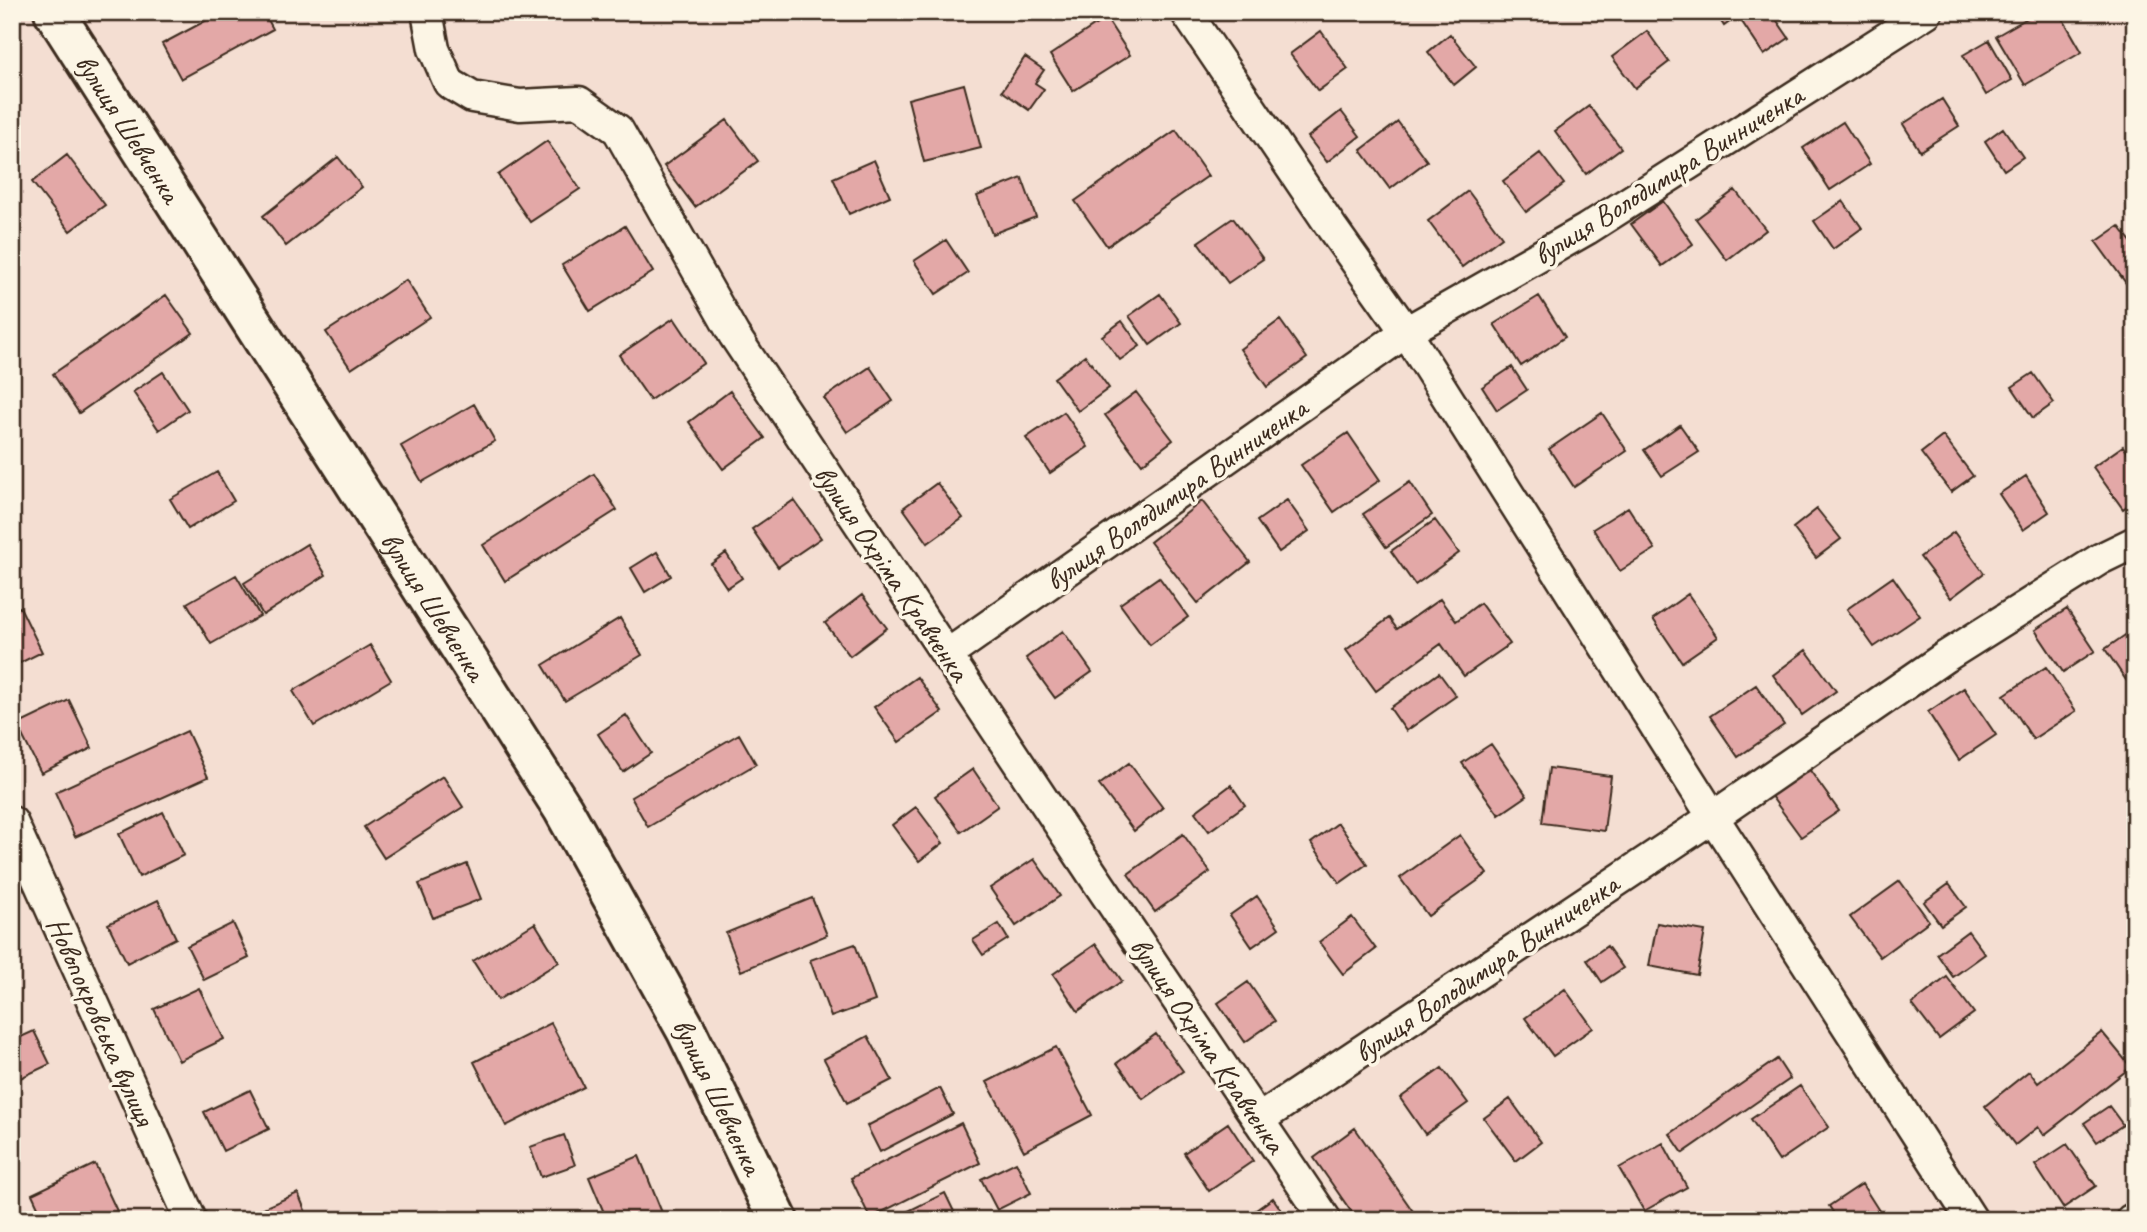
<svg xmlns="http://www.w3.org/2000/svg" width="2147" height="1232" font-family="Caveat,sans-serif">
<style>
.building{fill:#e3a8a7;stroke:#3b2a1e;stroke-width:2}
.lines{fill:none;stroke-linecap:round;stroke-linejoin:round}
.street-casing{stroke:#3b2a1e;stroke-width:35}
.secondary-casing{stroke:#3b2a1e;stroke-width:44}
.street{stroke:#fcf5e5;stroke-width:30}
.secondary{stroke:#fcf5e5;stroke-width:38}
.labels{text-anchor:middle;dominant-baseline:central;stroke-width:7;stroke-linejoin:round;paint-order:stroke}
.street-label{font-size:30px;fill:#3b2a1e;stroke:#fcf5e5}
</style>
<rect width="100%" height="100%" fill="#f4ded2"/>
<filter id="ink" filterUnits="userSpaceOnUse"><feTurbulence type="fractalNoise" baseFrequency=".0143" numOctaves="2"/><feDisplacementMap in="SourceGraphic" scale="14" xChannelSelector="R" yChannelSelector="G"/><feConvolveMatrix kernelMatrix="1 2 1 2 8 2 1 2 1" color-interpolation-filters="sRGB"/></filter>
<g filter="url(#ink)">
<path class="building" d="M 222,12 L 264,12 L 273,29 L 181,79 L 162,44 Z
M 1715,12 L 1771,12 L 1789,38 L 1764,55 L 1738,16 L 1724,26 Z
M 2038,12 L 2059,12 L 2082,52 L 2025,85 L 1996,36 Z
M 1106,18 L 1130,55 L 1073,91 L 1050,55 Z
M 1321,31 L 1348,69 L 1318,91 L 1290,54 Z
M 1647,31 L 1669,62 L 1635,88 L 1612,57 Z
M 1450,34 L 1476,67 L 1454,85 L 1428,52 Z
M 1989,40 L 2012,80 L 1986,95 L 1963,55 Z
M 1025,57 L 1044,70 L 1035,83 L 1044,89 L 1029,110 L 1002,91 Z
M 964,84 L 981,148 L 924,162 L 908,99 Z
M 1942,99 L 1959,126 L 1920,151 L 1903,124 Z
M 1589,106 L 1621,148 L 1586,174 L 1555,131 Z
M 1341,111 L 1360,136 L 1327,162 L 1308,137 Z
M 727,120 L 758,161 L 695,207 L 664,166 Z
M 1398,122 L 1427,161 L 1390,189 L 1361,150 Z
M 1843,122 L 1870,164 L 1830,190 L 1803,148 Z
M 2003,128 L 2023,157 L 2004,170 L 1985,141 Z
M 1176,130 L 1208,176 L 1107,246 L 1075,201 Z
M 547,141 L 580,189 L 530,222 L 498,175 Z
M 1540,153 L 1564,184 L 1526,212 L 1503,181 Z
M 67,155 L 105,205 L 70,231 L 32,182 Z
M 338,157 L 362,187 L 286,246 L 263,216 Z
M 874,160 L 890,196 L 849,214 L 833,178 Z
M 1022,178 L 1036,217 L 992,234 L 977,196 Z
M 1735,190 L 1766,230 L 1727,260 L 1696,219 Z
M 1468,191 L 1502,237 L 1462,267 L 1428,221 Z
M 1663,201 L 1693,244 L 1662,266 L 1631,224 Z
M 1843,201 L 1862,228 L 1833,249 L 1814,221 Z
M 1233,218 L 1263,259 L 1228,283 L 1198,242 Z
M 625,226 L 653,272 L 590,311 L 562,265 Z
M 2119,226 L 2135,247 L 2135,287 L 2131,290 L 2096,242 Z
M 946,240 L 968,273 L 936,294 L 914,261 Z
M 406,280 L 430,317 L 351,369 L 326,332 Z
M 1160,294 L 1181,323 L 1150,345 L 1129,316 Z
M 166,295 L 193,333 L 79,413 L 53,374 Z
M 1539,296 L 1565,337 L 1521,366 L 1494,324 Z
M 674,318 L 704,363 L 650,400 L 619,355 Z
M 1280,320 L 1307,358 L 1267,387 L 1240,349 Z
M 1122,321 L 1140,346 L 1120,360 L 1102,336 Z
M 1085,355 L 1109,388 L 1078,411 L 1054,378 Z
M 870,367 L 893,401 L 847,432 L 824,398 Z
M 1512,367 L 1527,390 L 1497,410 L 1482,387 Z
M 163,372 L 188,410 L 159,430 L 133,392 Z
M 2033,373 L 2054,403 L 2033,418 L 2012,387 Z
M 730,391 L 765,438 L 723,469 L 689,422 Z
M 1136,392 L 1173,440 L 1142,464 L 1105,415 Z
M 474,404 L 495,441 L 422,482 L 401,446 Z
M 1064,412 L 1088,447 L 1050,473 L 1026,438 Z
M 1602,413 L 1627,451 L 1574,487 L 1549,449 Z
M 1680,425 L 1699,452 L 1662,476 L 1644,450 Z
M 1348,433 L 1380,480 L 1334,512 L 1301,465 Z
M 1943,436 L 1973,476 L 1951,492 L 1921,453 Z
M 2123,446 L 2135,463 L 2135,500 L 2123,509 L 2093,467 Z
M 217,472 L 234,501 L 188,529 L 170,499 Z
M 594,474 L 617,510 L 505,581 L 483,545 Z
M 2026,476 L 2049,512 L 2023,530 L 1999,494 Z
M 1410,482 L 1432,515 L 1386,547 L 1363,514 Z
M 937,483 L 963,518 L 928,543 L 903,508 Z
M 794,500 L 821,538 L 778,567 L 752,529 Z
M 1287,500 L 1309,531 L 1279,552 L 1257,521 Z
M 1202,501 L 1250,562 L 1198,603 L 1150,542 Z
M 1628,507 L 1655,549 L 1620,571 L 1593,529 Z
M 1817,509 L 1841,539 L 1816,558 L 1793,528 Z
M 1435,520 L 1459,553 L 1415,585 L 1391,551 Z
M 1954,532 L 1984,573 L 1951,598 L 1920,557 Z
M 307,544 L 326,575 L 263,615 L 244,583 Z
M 657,552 L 671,576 L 645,592 L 631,568 Z
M 726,553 L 742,578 L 727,588 L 711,564 Z
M 236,575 L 260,616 L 211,644 L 187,603 Z
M 1159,577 L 1188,617 L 1150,645 L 1120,604 Z
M 1893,577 L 1920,616 L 1874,647 L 1847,609 Z
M 1688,594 L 1718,637 L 1682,662 L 1653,619 Z
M 862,595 L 887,628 L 850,656 L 825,623 Z
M 1440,599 L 1456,621 L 1480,603 L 1510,644 L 1464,676 L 1441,644 L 1376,691 L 1346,650 L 1389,618 L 1397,629 Z
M 20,607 L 42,652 L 12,667 L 12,611 Z
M 2067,609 L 2095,651 L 2063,672 L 2035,630 Z
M 620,618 L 642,655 L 565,701 L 543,665 Z
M 1063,631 L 1092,672 L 1055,698 L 1026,658 Z
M 2131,631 L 2135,636 L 2135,674 L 2126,680 L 2105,649 Z
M 370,645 L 391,680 L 314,726 L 293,691 Z
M 1806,650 L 1836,691 L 1802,715 L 1773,675 Z
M 2046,667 L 2076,711 L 2033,739 L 2004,695 Z
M 1439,673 L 1456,696 L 1406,731 L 1390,708 Z
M 917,677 L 942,712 L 899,742 L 874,707 Z
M 1756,685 L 1784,725 L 1738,757 L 1710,716 Z
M 1964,688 L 1996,735 L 1959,760 L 1928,712 Z
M 69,700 L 92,748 L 41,773 L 17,725 Z
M 626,715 L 651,753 L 623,772 L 598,734 Z
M 187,731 L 208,777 L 75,837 L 55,792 Z
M 739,734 L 756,764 L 648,827 L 631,797 Z
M 1491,744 L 1527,796 L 1499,815 L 1462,763 Z
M 1129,763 L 1163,808 L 1134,831 L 1099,785 Z
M 1549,768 L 1611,776 L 1604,831 L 1542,823 Z
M 973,769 L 998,806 L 961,832 L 935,796 Z
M 1809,769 L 1839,811 L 1801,837 L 1771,796 Z
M 443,776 L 463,807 L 384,858 L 364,827 Z
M 1231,785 L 1245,805 L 1209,831 L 1195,812 Z
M 916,807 L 943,843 L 919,861 L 892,825 Z
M 163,812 L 184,855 L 139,877 L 119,834 Z
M 1338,823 L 1367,864 L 1340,883 L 1311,843 Z
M 1183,834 L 1210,872 L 1155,912 L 1128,874 Z
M 1460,835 L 1487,874 L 1428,916 L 1400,878 Z
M 1034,859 L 1060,896 L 1016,926 L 990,888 Z
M 467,864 L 481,899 L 433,918 L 419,884 Z
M 1900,881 L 1929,921 L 1880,957 L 1850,917 Z
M 1949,884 L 1966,907 L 1941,925 L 1924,902 Z
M 1257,896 L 1279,928 L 1252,947 L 1230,915 Z
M 812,898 L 827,935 L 741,971 L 726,933 Z
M 158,900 L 176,938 L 127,963 L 108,924 Z
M 1352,917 L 1376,949 L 1343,974 L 1319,942 Z
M 233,923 L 249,958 L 204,980 L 187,946 Z
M 535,923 L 559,962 L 498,1000 L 473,961 Z
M 1657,923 L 1705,931 L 1697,975 L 1649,966 Z
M 999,924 L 1008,939 L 983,955 L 973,940 Z
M 1968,931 L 1985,954 L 1953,977 L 1937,954 Z
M 855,944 L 875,1001 L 831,1017 L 810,960 Z
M 1096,944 L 1122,981 L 1078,1011 L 1053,974 Z
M 1607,946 L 1623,968 L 1602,982 L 1587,960 Z
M 1947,977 L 1974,1013 L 1939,1039 L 1912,1004 Z
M 1248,982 L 1275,1021 L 1245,1042 L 1218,1003 Z
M 199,988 L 224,1039 L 179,1061 L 154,1009 Z
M 1565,989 L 1593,1028 L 1553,1056 L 1525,1018 Z
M 551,1023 L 584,1087 L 506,1126 L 474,1062 Z
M 34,1031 L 50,1064 L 12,1082 L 12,1041 Z
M 2102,1032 L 2131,1067 L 2044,1135 L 2038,1127 L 2015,1145 L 1985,1106 L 2029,1071 L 2038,1083 Z
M 1156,1034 L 1183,1071 L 1143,1099 L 1117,1063 Z
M 868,1036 L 892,1080 L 847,1103 L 824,1059 Z
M 1056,1047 L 1092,1115 L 1024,1151 L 987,1082 Z
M 1777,1059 L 1790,1079 L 1683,1153 L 1670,1134 Z
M 1442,1068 L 1468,1103 L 1425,1134 L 1400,1098 Z
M 1800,1086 L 1829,1127 L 1779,1161 L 1751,1119 Z
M 940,1088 L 953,1114 L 880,1152 L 867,1126 Z
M 250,1090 L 269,1129 L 223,1151 L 204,1112 Z
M 1510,1099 L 1541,1142 L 1516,1161 L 1484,1118 Z
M 2109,1106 L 2123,1125 L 2097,1142 L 2084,1123 Z
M 961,1123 L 980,1163 L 870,1218 L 851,1178 Z
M 1228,1123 L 1253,1161 L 1209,1191 L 1184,1153 Z
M 1355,1128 L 1419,1220 L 1357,1220 L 1314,1158 Z
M 564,1135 L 575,1165 L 541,1177 L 530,1147 Z
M 1663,1143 L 1687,1187 L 1644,1211 L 1619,1168 Z
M 2067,1144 L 2096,1186 L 2063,1208 L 2035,1165 Z
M 639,1156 L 665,1220 L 607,1220 L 589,1177 Z
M 1016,1162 L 1031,1193 L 997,1210 L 981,1179 Z
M 95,1164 L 117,1211 L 98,1220 L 44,1220 L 32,1194 Z
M 1862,1184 L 1883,1217 L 1880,1220 L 1838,1220 L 1829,1206 Z
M 298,1193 L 309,1220 L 258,1220 L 254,1212 Z
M 945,1193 L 958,1220 L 890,1220 Z
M 1273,1198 L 1288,1220 L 1242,1220 Z"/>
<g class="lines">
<g class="street-casing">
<path id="street" d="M 427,12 L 434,49 L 449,83 L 472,97 L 520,105 L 579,102 L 618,130 L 734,335 L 1095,878 L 1326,1220
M 1186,12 L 1332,228 L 1406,332 L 1713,817 L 1972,1220
M 947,655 L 1406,332 L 1587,229 L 1927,12
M 12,822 L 191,1220
M 1258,1120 L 1713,817 L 1945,657 L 2100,559 L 2135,542
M 2131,1220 L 2135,1218"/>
</g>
<g class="secondary-casing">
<g id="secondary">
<path id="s1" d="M 54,12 L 563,809 L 686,1030 L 778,1220"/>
</g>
</g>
<use href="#street" class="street"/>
<use href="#secondary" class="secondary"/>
</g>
</g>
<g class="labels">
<g class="street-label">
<text stroke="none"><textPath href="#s1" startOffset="138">вулиця Шевченка</textPath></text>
<text transform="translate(1668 175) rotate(-32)">вулиця Володимира Винниченка</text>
<text transform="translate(1176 494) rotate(-35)">вулиця Володимира Винниченка</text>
<text transform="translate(892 573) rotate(56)">вулиця Охріма Кравченка</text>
<text stroke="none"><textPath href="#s1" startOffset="705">вулиця Шевченка</textPath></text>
<text transform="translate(1486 968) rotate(-34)">вулиця Володимира Винниченка</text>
<text transform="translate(101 1021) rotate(66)">Новопокровська вулиця</text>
<text transform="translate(1208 1045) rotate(56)">вулиця Охріма Кравченка</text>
<text stroke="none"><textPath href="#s1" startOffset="1272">вулиця Шевченка</textPath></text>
</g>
</g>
<rect width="2147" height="1232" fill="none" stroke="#fcf5e5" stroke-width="42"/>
<rect x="21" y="21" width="2105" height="1190" fill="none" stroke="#3b2a1e" stroke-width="2.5" filter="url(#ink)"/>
</svg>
